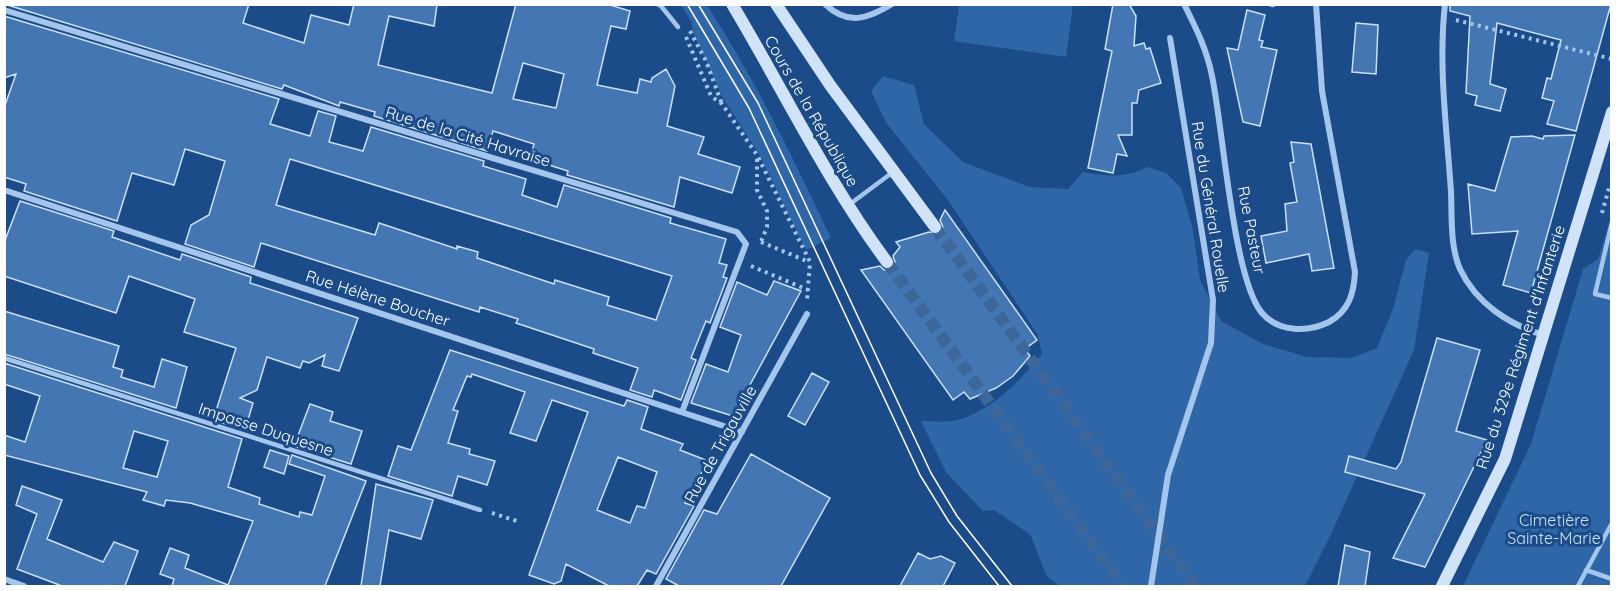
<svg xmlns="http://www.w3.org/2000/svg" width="1616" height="591" font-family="Quicksand,sans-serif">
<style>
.green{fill:#2e66a7}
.building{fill:#4376b2;stroke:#cae0f9;stroke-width:1.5;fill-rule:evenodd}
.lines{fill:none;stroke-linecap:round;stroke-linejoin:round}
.secondary-tunnel{stroke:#3d679b;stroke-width:12;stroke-dasharray:12 6;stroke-linecap:butt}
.path{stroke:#a4c6ed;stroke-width:4;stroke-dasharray:3 4.5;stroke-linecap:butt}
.lane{stroke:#a4c6ed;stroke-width:4.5}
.street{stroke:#a4c6ed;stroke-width:6}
.secondary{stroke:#d1e3f9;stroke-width:12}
.tram{stroke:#fff;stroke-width:1.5}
.labels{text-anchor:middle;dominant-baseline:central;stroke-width:6;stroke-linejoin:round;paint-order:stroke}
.street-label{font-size:16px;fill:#fff;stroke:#1b4c89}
.park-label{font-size:16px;fill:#cae0f9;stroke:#1b4c89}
</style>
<rect width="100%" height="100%" fill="#1b4c89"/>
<path class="green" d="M 681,5 L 707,5 C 755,79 793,158 831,238 L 806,250 L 758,152 L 724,100 L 692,31 L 692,23 Z
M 959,5 L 1073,5 L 1066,57 L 954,41 Z
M 883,76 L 914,85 L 924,124 L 963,162 L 1029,187 L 1068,189 L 1083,172 C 1107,177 1125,178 1148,167 L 1166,173 L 1181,188 L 1193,230 L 1200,280 L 1221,321 L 1263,344 L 1307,357 L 1352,358 L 1377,348 L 1393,309 L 1406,260 L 1415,249 L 1429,253 L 1414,350 L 1331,534 L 1305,586 L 1060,586 L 1047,577 L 1030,534 L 994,510 L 983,511 L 946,472 L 921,421 C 932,421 947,423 958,420 C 993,409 1020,381 1042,354 L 1038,335 L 948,200 L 887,124 L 871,91 Z
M 1611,218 L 1611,586 L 1463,586 L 1531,444 L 1583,269 L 1598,259 Z"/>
<path class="building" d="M 4,4 L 249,4 L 243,23 L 304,43 L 311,15 L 349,25 L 354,4 L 437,5 L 434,26 L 389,16 L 378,65 L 492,93 L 516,4 L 607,4 L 630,11 L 626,29 L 611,26 L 597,85 L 637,93 L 640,79 L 651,82 L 652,78 L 666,69 L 675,86 L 667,126 L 704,137 L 698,154 L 740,167 L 732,193 L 680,177 L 674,207 L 567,175 L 568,171 L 530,159 L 534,144 L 493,131 L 487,151 L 374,116 L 375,112 L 340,102 L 339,106 L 284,85 L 282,89 ZM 523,63 L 564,74 L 556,108 L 513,99 Z
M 1113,4 L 1129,4 L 1136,16 L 1134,46 L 1144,43 L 1146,49 L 1150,48 L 1161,83 L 1139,90 L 1137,103 L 1132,103 L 1132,135 L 1118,135 L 1127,156 L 1117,154 L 1113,173 L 1088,168 L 1112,51 L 1105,49 Z
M 1450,4 L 1611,4 L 1576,131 L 1547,124 L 1554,101 L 1542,98 L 1547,78 L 1551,79 L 1561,40 L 1497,23 L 1490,84 L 1506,89 L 1500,111 L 1475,105 L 1477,96 L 1466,93 L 1470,16 L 1450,11 Z
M 1247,10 L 1265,15 L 1259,40 L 1263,41 L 1261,47 L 1277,50 L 1260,126 L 1243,122 L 1227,48 L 1238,50 Z
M 4,16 L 279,99 L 270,124 L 310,136 L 318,111 L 336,116 L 329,142 L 363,151 L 371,127 L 484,161 L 483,166 L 526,179 L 522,195 L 557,207 L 564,185 L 671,218 L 670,223 L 726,239 L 719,263 L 727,265 L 723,277 L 727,278 L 710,323 L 706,321 L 691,358 L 696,360 L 681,400 L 654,390 L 652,397 L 630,390 L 638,368 L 593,353 L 594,349 L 516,323 L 518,319 L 480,307 L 479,312 L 261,243 L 254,267 L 185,244 L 191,225 L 209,215 L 225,161 L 185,149 L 174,185 L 132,173 L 117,221 L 24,191 L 26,184 L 4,177 L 4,108 L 16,74 L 4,78 ZM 290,159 L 672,276 L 656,320 L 607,305 L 609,297 L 555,280 L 554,284 L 477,258 L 478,252 L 457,246 L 457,249 L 379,223 L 375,235 L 276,205 Z
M 1356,23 L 1378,25 L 1376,74 L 1352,72 Z
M 1575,135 L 1531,293 L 1503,285 L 1518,231 L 1472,234 L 1468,184 L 1495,191 L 1511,137 L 1532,136 L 1543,139 L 1544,136 Z
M 1291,142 L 1311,144 L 1334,268 L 1312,271 L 1309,254 L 1266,263 L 1261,236 L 1287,231 L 1285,204 L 1297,202 L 1290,163 L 1294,162 Z
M 20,201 L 114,231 L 112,237 L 180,260 L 182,254 L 251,277 L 250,283 L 358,318 L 339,371 L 322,366 L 325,355 L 309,363 L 303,361 L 300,368 L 267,357 L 257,390 L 240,398 L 253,403 L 245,430 L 213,420 L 236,348 L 184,332 L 195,299 L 129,276 L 116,313 L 4,276 L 4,243 Z
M 945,210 L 1037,340 L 1025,349 L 1030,356 L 1013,376 L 996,388 L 970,399 L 964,392 L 953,400 L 861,270 L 880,266 L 884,270 L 892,268 L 895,262 L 893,256 L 900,247 L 896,242 L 929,232 L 939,234 L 943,227 L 940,220 Z
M 774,281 L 801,291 L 733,416 L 691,403 L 706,364 L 728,372 L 741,335 L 720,327 L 737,282 L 767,295 Z
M 4,311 L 119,346 L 113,367 L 123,370 L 121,377 L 154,387 L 162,359 L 187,367 L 176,408 L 4,354 Z
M 1437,338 L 1480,350 L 1456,431 L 1487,440 L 1425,567 L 1393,558 L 1425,494 L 1345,472 L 1349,456 L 1396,469 L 1401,462 Z
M 450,350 L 624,406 L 627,400 L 648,407 L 641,429 L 683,444 L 680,450 L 708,461 L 685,503 L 694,506 L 656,574 L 647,570 L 637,586 L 609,586 L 566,564 L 561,581 L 554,584 L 529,575 L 588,412 L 552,400 L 536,441 L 510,433 L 525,392 L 472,374 L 471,377 L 467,376 L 453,410 L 458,411 L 448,443 L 470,449 L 469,454 L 495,461 L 487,485 L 458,476 L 452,496 L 388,476 L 398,446 L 411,450 ZM 618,457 L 657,472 L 645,508 L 637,506 L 630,523 L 597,510 Z
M 4,363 L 242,439 L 228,487 L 260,498 L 259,504 L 299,517 L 300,512 L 312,515 L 325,476 L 289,464 L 292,455 L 366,481 L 325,586 L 172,586 L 174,579 L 160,574 L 170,548 L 189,555 L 185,568 L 228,585 L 253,521 L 190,503 L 166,500 L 164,506 L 143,500 L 147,492 L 4,455 L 4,435 L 25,442 L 40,396 L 4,384 ZM 134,431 L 168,441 L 157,477 L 123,468 Z
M 812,373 L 829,382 L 805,425 L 788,416 Z
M 310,404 L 333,412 L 330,421 L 362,431 L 351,464 L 294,446 Z
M 270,450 L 289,456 L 284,474 L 264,467 Z
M 751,454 L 830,498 L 781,586 L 679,586 L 666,579 L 704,510 L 717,514 Z
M 376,484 L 433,500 L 421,539 L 389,530 L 380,586 L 361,586 Z
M 22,486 L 62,500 L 47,539 L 103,562 L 114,542 L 138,551 L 125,586 L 62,586 L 17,569 L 37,514 L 16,505 Z
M 1345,545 L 1370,552 L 1365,586 L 1338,586 Z
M 918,553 L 930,559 L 941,556 L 955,563 L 943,586 L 900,586 Z"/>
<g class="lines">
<path class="secondary-tunnel" d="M 935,227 L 1195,586
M 887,262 L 1123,586"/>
<path class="path" d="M 1456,20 L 1612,59
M 690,31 L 706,61 L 722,104
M 686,37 L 711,96 L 722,104 L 757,155 L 810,262 L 807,301
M 757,159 L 757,190 L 767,211 L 767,227 L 760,244
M 1602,213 L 1609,188
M 761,242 L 809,262
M 751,266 L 808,290
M 492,513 L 520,522"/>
<path class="lane" d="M 657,4 L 661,6 L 678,27
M 1270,4 L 1273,5
M 850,204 L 893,172
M 1612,222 L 1595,294 L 1612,298
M 4,358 L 480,510
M 1586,570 L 1612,579
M 1578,586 L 1612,523"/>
<path class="street" d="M 825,4 C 848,26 867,19 892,4
M 1184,4 C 1196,28 1207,50 1212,76 C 1223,127 1233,279 1262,313 C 1279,333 1309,332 1329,322 C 1349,311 1354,293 1355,272 L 1322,91 L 1316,4
M 1445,4 C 1438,66 1447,131 1451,192 C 1452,216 1450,247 1460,269 C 1476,303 1509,325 1544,335
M 4,10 L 737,232 L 746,244 L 682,412
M 4,190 L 742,432
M 4,579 L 24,586
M 656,586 L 807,314
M 1151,586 L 1168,475 L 1211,343 L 1213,300 L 1170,38"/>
<path class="secondary" d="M 732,4 C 784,91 827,181 887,262
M 776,4 L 830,85 L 935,227
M 1442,586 L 1505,459 L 1612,112"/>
<path class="tram" d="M 687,4 L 749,108 L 920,475 L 949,522 L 999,586
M 698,4 L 758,103 L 931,473 L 957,516 L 1012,586"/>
</g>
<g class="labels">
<g class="street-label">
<text transform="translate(812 111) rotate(60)">Cours de la République</text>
<text transform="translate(468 136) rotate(17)">Rue de la Cité Havraise</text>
<text transform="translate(1211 207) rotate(81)">Rue du Général Rouelle</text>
<text transform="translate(1252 230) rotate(79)">Rue Pasteur</text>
<text transform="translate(378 298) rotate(18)">Rue Hélène Boucher</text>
<text transform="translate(1520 347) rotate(-72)">Rue du 329e Régiment d'Infanterie</text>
<text transform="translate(266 429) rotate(18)">Impasse Duquesne</text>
<text transform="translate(720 444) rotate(-61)">Rue de Trigauville</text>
</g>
<g class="park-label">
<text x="1554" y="520">Cimetière<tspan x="1554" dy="18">Sainte-Marie</tspan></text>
</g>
</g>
<rect width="1616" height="591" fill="none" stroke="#ffffff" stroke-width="12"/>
</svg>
